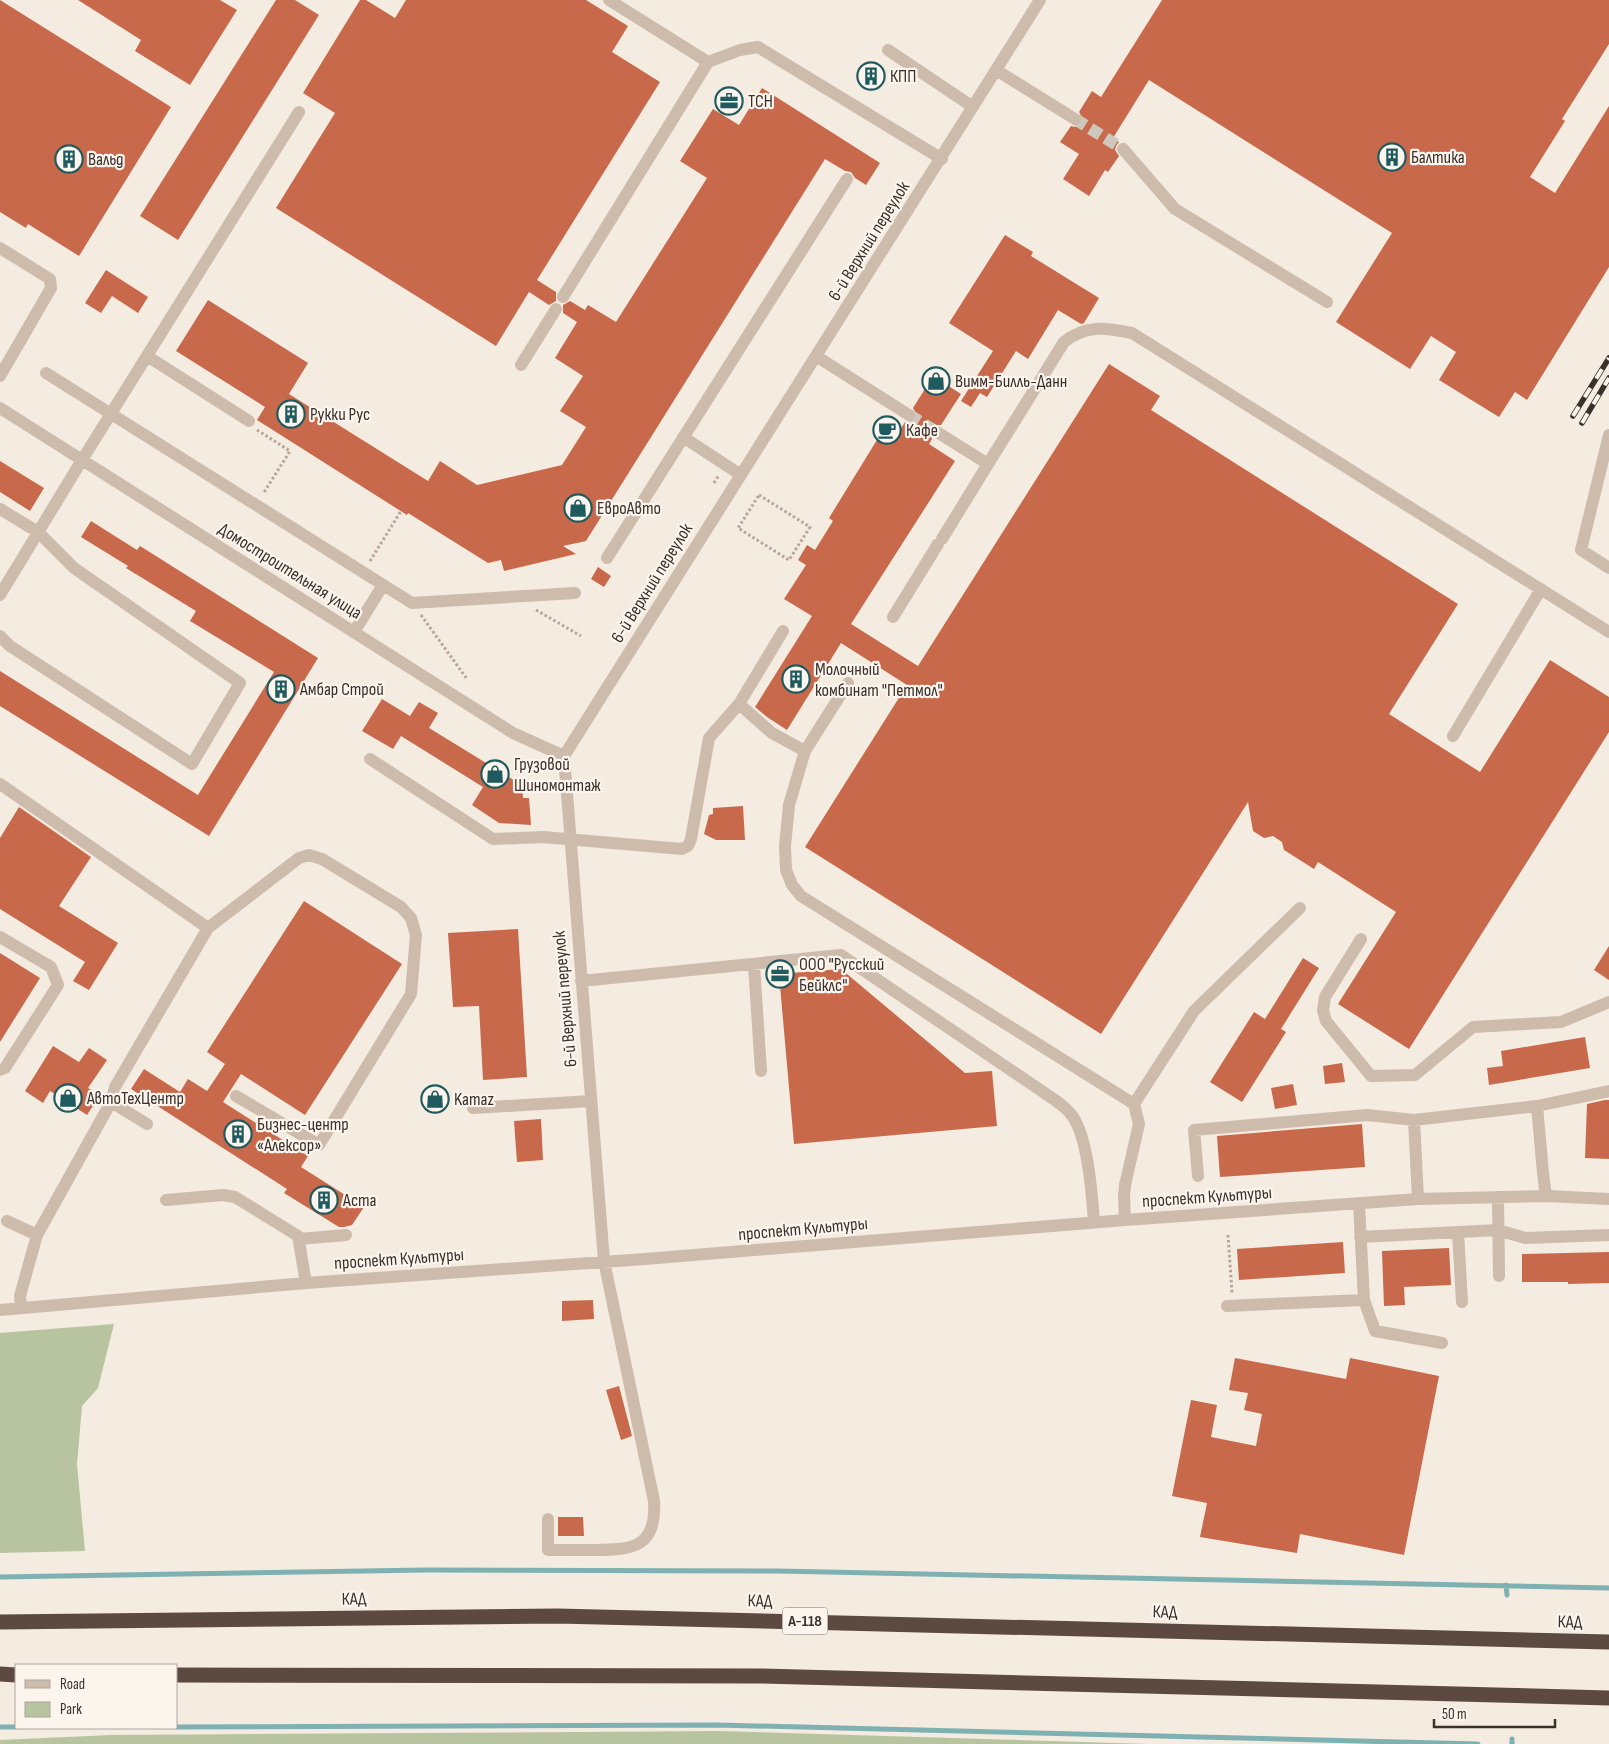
<svg xmlns="http://www.w3.org/2000/svg" width="1609" height="1744" font-family="'Sofia Sans Condensed',sans-serif">
<style>
.green{fill:#b8c4a0}
.lines{fill:none;stroke-linecap:round;stroke-linejoin:round}
.stream{stroke:#7fb0b2;stroke-width:5}
.building{fill:#c8694b}
.minor-tunnel{stroke:#cfc6bd;stroke-width:12;stroke-dasharray:12 6;stroke-linecap:butt}
.path{stroke:#b9a596;stroke-width:3;stroke-dasharray:2.5 2.5;stroke-linecap:butt}
.minor{stroke:#cdbbac;stroke-width:12}
.highway{stroke:#5c4a42;stroke-width:15}
.rail-casing{stroke:#3b302b;stroke-width:5.5}
.rail{stroke:#fbf5ee;stroke-width:4;stroke-dasharray:11;stroke-linecap:butt}
.labels{text-anchor:middle;dominant-baseline:central;stroke-width:4.5;stroke-linejoin:round;paint-order:stroke}
.shield{fill:#fbf5ee;stroke:#756b66;stroke-width:1}
.shield-label{font-size:16px;font-weight:bold;fill:#3b302b}
.poi-label{font-size:18px;fill:#3b302b;stroke:#fbf5ee;text-anchor:start}
.street-label{font-size:18px;fill:#3b302b;stroke:#fbf5ee}
</style>
<rect width="100%" height="100%" fill="#f4ebe1"/>
<path class="green" d="M 114,1324 L 98,1388 L 82,1406 L 77,1464 L 85,1551 L 0,1553 L 0,1333 Z
M 719,1731 L 1149,1744 L 0,1744 L 0,1740 L 111,1735 Z"/>
<g class="lines">
<path class="stream" d="M 0,1577 L 425,1570 L 778,1571 L 1609,1588
M 1506,1585 L 1507,1595
M 0,1727 L 16,1727
M 176,1727 L 717,1725 L 1478,1744
M 1512,1739 L 1512,1744"/>
</g>
<path class="building" d="M 0,0 L 171,107 L 79,256 L 28,224 L 26,228 L 0,212 Z
M 78,0 L 220,0 L 237,10 L 190,85 L 135,51 L 141,40 Z
M 276,0 L 295,0 L 319,15 L 178,240 L 140,216 Z
M 360,0 L 366,0 L 395,18 L 406,0 L 586,0 L 628,26 L 612,52 L 660,82 L 537,280 L 556,292 L 556,301 L 549,305 L 529,292 L 496,346 L 276,208 L 335,113 L 303,93 Z
M 1162,0 L 1609,0 L 1609,44 L 1562,119 L 1565,121 L 1530,177 L 1555,193 L 1609,106 L 1609,267 L 1527,400 L 1515,392 L 1499,417 L 1439,380 L 1456,352 L 1431,336 L 1410,369 L 1336,322 L 1392,233 L 1149,80 L 1113,138 L 1119,142 L 1116,146 L 1115,150 L 1119,156 L 1108,172 L 1105,170 L 1089,196 L 1063,179 L 1079,154 L 1060,142 L 1071,126 L 1075,127 L 1082,124 L 1083,119 L 1079,112 L 1092,91 L 1101,97 Z
M 872,62 L 884,70 L 871,90 L 859,82 Z
M 762,88 L 880,163 L 866,185 L 855,178 L 851,172 L 845,171 L 825,159 L 586,541 L 563,546 L 576,554 L 504,571 L 501,560 L 488,563 L 408,513 L 407,515 L 257,420 L 265,407 L 176,351 L 208,300 L 308,363 L 289,394 L 428,481 L 440,461 L 477,485 L 562,465 L 586,427 L 560,411 L 583,376 L 555,358 L 577,322 L 563,313 L 563,305 L 570,301 L 585,310 L 588,305 L 616,322 L 707,178 L 680,161 L 713,109 L 739,125 Z
M 1005,235 L 1033,252 L 1031,256 L 1099,298 L 1084,323 L 1081,324 L 1058,310 L 1028,359 L 1016,351 L 987,397 L 980,393 L 971,407 L 961,401 L 993,351 L 949,323 Z
M 106,270 L 148,297 L 138,313 L 112,296 L 101,313 L 85,303 Z
M 1109,364 L 1160,396 L 1151,410 L 1458,604 L 1389,714 L 1480,772 L 1550,660 L 1609,697 L 1609,732 L 1409,1049 L 1338,1004 L 1396,912 L 1318,862 L 1314,869 L 1284,850 L 1282,842 L 1273,836 L 1264,838 L 1253,831 L 1248,802 L 1101,1034 L 805,847 L 907,685 L 841,643 L 787,730 L 767,717 L 755,707 L 812,616 L 784,599 L 806,565 L 798,560 L 807,545 L 815,550 L 833,521 L 829,518 L 888,422 L 900,430 L 905,422 L 909,423 L 916,420 L 917,415 L 913,408 L 933,376 L 961,394 L 941,425 L 934,425 L 929,431 L 932,439 L 929,444 L 955,461 L 851,624 L 918,666 Z
M 0,461 L 44,488 L 30,511 L 0,492 Z
M 91,521 L 137,550 L 140,546 L 318,658 L 209,836 L 0,706 L 0,671 L 198,795 L 274,672 L 190,621 L 196,611 L 126,568 L 128,566 L 81,537 Z
M 598,567 L 611,576 L 604,587 L 591,579 Z
M 382,699 L 410,716 L 419,702 L 438,713 L 429,728 L 522,785 L 523,798 L 529,798 L 531,825 L 499,823 L 472,805 L 483,787 L 401,736 L 393,749 L 362,731 Z
M 743,806 L 745,840 L 716,840 L 704,834 L 709,815 L 713,814 L 713,808 Z
M 19,807 L 91,857 L 59,906 L 118,943 L 89,990 L 73,981 L 85,962 L 0,909 L 0,838 Z
M 304,901 L 402,964 L 305,1115 L 241,1074 L 223,1102 L 308,1156 L 301,1167 L 364,1207 L 352,1225 L 344,1227 L 339,1227 L 284,1193 L 287,1189 L 131,1089 L 144,1069 L 180,1092 L 188,1079 L 207,1091 L 225,1064 L 207,1052 Z
M 518,929 L 527,1077 L 483,1080 L 479,1006 L 453,1007 L 448,933 Z
M 1609,946 L 1609,980 L 1594,970 Z
M 0,953 L 40,978 L 0,1042 Z
M 1303,958 L 1319,968 L 1281,1029 L 1286,1032 L 1242,1102 L 1210,1082 L 1254,1012 L 1265,1019 Z
M 841,969 L 965,1073 L 992,1071 L 997,1126 L 794,1144 L 779,974 Z
M 1585,1037 L 1590,1068 L 1489,1085 L 1487,1068 L 1503,1066 L 1501,1051 Z
M 53,1046 L 79,1062 L 89,1048 L 107,1060 L 88,1088 L 100,1095 L 87,1115 L 50,1091 L 43,1103 L 25,1091 Z
M 1342,1063 L 1345,1082 L 1325,1084 L 1323,1066 Z
M 1293,1084 L 1297,1105 L 1275,1109 L 1271,1088 Z
M 1605,1100 L 1609,1100 L 1609,1159 L 1585,1158 L 1587,1104 Z
M 541,1119 L 543,1160 L 517,1162 L 514,1121 Z
M 1362,1124 L 1365,1167 L 1220,1177 L 1217,1136 Z
M 1343,1242 L 1345,1273 L 1239,1280 L 1237,1249 Z
M 1449,1248 L 1451,1285 L 1404,1287 L 1405,1305 L 1384,1306 L 1382,1251 Z
M 1609,1252 L 1609,1283 L 1568,1284 L 1568,1282 L 1522,1282 L 1522,1254 Z
M 593,1300 L 594,1319 L 562,1321 L 562,1301 Z
M 1235,1358 L 1346,1379 L 1350,1358 L 1439,1376 L 1404,1555 L 1300,1534 L 1297,1553 L 1200,1537 L 1207,1503 L 1172,1496 L 1191,1400 L 1217,1405 L 1211,1437 L 1256,1446 L 1262,1414 L 1244,1410 L 1248,1393 L 1229,1390 Z
M 619,1386 L 632,1436 L 621,1440 L 606,1390 Z
M 558,1517 L 583,1517 L 584,1536 L 558,1536 Z"/>
<g class="lines">
<path class="minor-tunnel" d="M 1075,119 L 1123,149
M 909,415 L 937,432"/>
<path class="path" d="M 257,430 L 290,451 L 263,494
M 714,483 L 719,475
M 759,495 L 810,527 L 789,560 L 738,528 Z
M 370,561 L 401,511
M 536,610 L 581,636
M 421,615 L 467,679
M 1228,1235 L 1232,1293"/>
<path class="minor" d="M 609,0 L 708,62
M 888,50 L 973,107
M 996,70 L 1075,119
M 1123,149 L 1175,209 L 1327,302
M 0,248 L 50,279 L 51,288 L 0,376
M 563,297 L 708,62 L 740,50 L 758,47 L 942,159
M 147,356 L 249,421
M 816,356 L 909,415
M 521,365 L 556,309
M 46,373 L 412,603 L 575,593
M 0,408 L 513,733 L 564,756
M 937,432 L 988,464 L 942,539
M 1609,435 L 1581,550 L 1609,568
M 683,437 L 741,475
M 988,464 L 1064,342 C 1086,324 1106,328 1132,333 L 1609,632
M 0,509 L 38,532 L 74,568 L 240,683 L 192,764 L 10,646 L 0,636
M 607,558 L 847,179
M 0,595 L 82,460 L 299,112
M 893,617 L 938,544
M 354,632 L 383,585
M 848,683 L 805,751 L 789,805 L 785,846 L 786,870 L 792,885 L 801,896 L 1134,1104 L 1194,1011 L 1300,908
M 739,704 L 772,733 L 805,751
M 1453,736 L 1541,589
M 370,759 L 493,839 L 543,837 L 682,849 L 688,846 L 691,839 L 709,738 L 739,704 L 783,631
M 0,784 L 208,928 L 115,1087 L 111,1102 L 37,1235 L 20,1296 L 21,1308
M 208,928 L 299,858 L 309,855 L 322,859 L 401,907 L 411,918 L 416,935 L 411,994 L 319,1145 L 236,1096
M 0,937 L 51,967 L 58,985 L 5,1068 L 0,1070
M 1361,939 L 1325,997 L 1323,1010 L 1326,1021 L 1371,1076 L 1415,1075 L 1473,1027 L 1561,1022 L 1609,1002
M 754,965 L 761,1071
M 581,981 L 841,955 L 1055,1100 C 1060,1104 1066,1108 1070,1113 C 1088,1133 1092,1195 1094,1222
M 111,1102 L 147,1124
M 473,1108 L 591,1101
M 1414,1120 L 1418,1199
M 1198,1176 L 1194,1130 L 1367,1115 L 1414,1120 L 1537,1106
M 1546,1196 L 1543,1173 L 1537,1106 L 1609,1091
M 1498,1197 L 1499,1276
M 166,1200 L 223,1195 L 235,1197 L 298,1236 L 306,1283
M 1359,1204 L 1364,1300
M 1125,1220 L 1124,1197 L 1125,1185 L 1139,1124 L 1134,1104
M 7,1221 L 37,1235
M 1458,1232 L 1462,1302
M 1360,1237 L 1498,1230 L 1525,1238 L 1609,1235
M 299,1239 L 346,1235
M 1227,1306 L 1364,1300 L 1375,1331 L 1442,1343
M 0,1310 L 306,1283 L 645,1259 L 1125,1220 L 1418,1199 L 1546,1196 L 1609,1199
M 548,1519 L 548,1550 C 563,1550 579,1550 595,1550 C 633,1550 657,1547 654,1501 L 604,1261 L 564,756 L 1040,0"/>
<path class="highway" d="M 0,1622 L 557,1616 L 1609,1642
M 0,1674 L 16,1675
M 176,1675 L 760,1676 L 1609,1698"/>
<g class="rail-casing">
<path id="rail" d="M 1573,416 L 1609,358
M 1582,423 L 1609,378"/>
</g>
<use href="#rail" class="rail"/>
</g>
<defs>
<g id="building-ring" transform="scale(1.4375)"><circle r="9.5" fill="#fbf5ee" stroke="#1f5a5e" stroke-width="1.5"/><path d="M-4-6H4V6H1V3H-1V6H-4ZM-2.5-4.3h1.7v1.8h-1.7ZM.8-4.3h1.7v1.8H.8ZM-2.5-1h1.7V.8h-1.7ZM.8-1h1.7V.8H.8Z" fill="#1f5a5e"/></g>
<g id="office-ring" transform="scale(1.4375)"><circle r="9.5" fill="#fbf5ee" stroke="#1f5a5e" stroke-width="1.5"/><path d="M-6-3h4V-5.5h4V-3h4V5H-6ZM-1-4.5V-3h2v-1.5ZM-6 0V1H6V0Z" fill="#1f5a5e"/></g>
<g id="shop-ring" transform="scale(1.4375)"><circle r="9.5" fill="#fbf5ee" stroke="#1f5a5e" stroke-width="1.5"/><path d="M-5-2.5h2.3a2.7 3.5 0 0 1 5.4 0H5L5.5 6h-11ZM-1.5-2.5h3a1.5 2.3 0 0 0-3 0Z" fill="#1f5a5e"/></g>
<g id="cafe-ring" transform="scale(1.4375)"><circle r="9.5" fill="#fbf5ee" stroke="#1f5a5e" stroke-width="1.5"/><path d="M-5.5-4.5H6V0H3Q3 3.5 0 3.5H-2.5Q-5.5 3.5-5.5 0ZM3-3.2v2h1.7v-2ZM-6 4.5H4V6H-6Z" fill="#1f5a5e"/></g>
</defs>
<g fill-rule="evenodd">
<use href="#building-ring" x="871" y="76"/>
<use href="#office-ring" x="729" y="101"/>
<use href="#building-ring" x="1392" y="157"/>
<use href="#building-ring" x="69" y="159"/>
<use href="#shop-ring" x="936" y="381"/>
<use href="#building-ring" x="291" y="414"/>
<use href="#cafe-ring" x="887" y="430"/>
<use href="#shop-ring" x="578" y="508"/>
<use href="#building-ring" x="796" y="679"/>
<use href="#building-ring" x="281" y="689"/>
<use href="#shop-ring" x="495" y="774"/>
<use href="#office-ring" x="780" y="974"/>
<use href="#shop-ring" x="68" y="1098"/>
<use href="#shop-ring" x="435" y="1099"/>
<use href="#building-ring" x="238" y="1134"/>
<use href="#building-ring" x="324" y="1200"/>
</g>
<g class="labels">
<rect class="shield" x="782.5" y="1607.5" width="45" height="27" rx="4"/>
<g class="shield-label">
<text x="805" y="1621">А-118</text>
</g>
<g class="poi-label">
<text x="890" y="76">КПП</text>
<text x="748" y="101">ТСН</text>
<text x="1411" y="157">Балтика</text>
<text x="88" y="159">Вальд</text>
<text x="955" y="381">Вимм-Билль-Данн</text>
<text x="310" y="414">Рукки Рус</text>
<text x="906" y="430">Кафе</text>
<text x="597" y="508">ЕвроАвто</text>
<text x="815" y="669">Молочный<tspan x="815" dy="21">комбинат "Петмол"</tspan></text>
<text x="300" y="689">Амбар Строй</text>
<text x="514" y="764">Грузовой<tspan x="514" dy="21">Шиномонтаж</tspan></text>
<text x="799" y="964">ООО "Русский<tspan x="799" dy="21">Бейклс"</tspan></text>
<text x="87" y="1098">АвтоТехЦентр</text>
<text x="454" y="1099">Kamaz</text>
<text x="257" y="1124">Бизнес-центр<tspan x="257" dy="21">«Алексор»</tspan></text>
<text x="343" y="1200">Аста</text>
</g>
<g class="street-label">
<text transform="translate(869 241) rotate(-58)">6-й Верхний переулок</text>
<text transform="translate(290 571) rotate(32)">Домостроительная улица</text>
<text transform="translate(652 583) rotate(-58)">6-й Верхний переулок</text>
<text transform="translate(565 999) rotate(-95)">6-й Верхний переулок</text>
<text transform="translate(1207 1197) rotate(-4)">проспект Культуры</text>
<text transform="translate(803 1229) rotate(-5)">проспект Культуры</text>
<text transform="translate(399 1259) rotate(-4)">проспект Культуры</text>
<text transform="translate(354 1599) rotate(-1)">КАД</text>
<text transform="translate(760 1601) rotate(1)">КАД</text>
<text transform="translate(1165 1612) rotate(1)">КАД</text>
<text transform="translate(1570 1622) rotate(1)">КАД</text>
</g>
</g>
<rect x="15" y="1664" width="162" height="65" fill="#fbf5ee" stroke="#aea6a0"/>
<rect x="25" y="1680" width="25" height="8" fill="#cdbbac" stroke="#aea6a0"/>
<text x="60" y="1689" font-size="15" fill="#3b302b">Road</text>
<rect x="25" y="1702" width="25" height="15" fill="#b8c4a0" stroke="#aea6a0"/>
<text x="60" y="1714" font-size="15" fill="#3b302b">Park</text>
<path d="M1434 1719v8h121v-8" fill="none" stroke="#3b302b" stroke-width="2.5"/>
<text x="1442" y="1719" font-size="15" fill="#3b302b" stroke="#fbf5ee" stroke-width="4" paint-order="stroke">50 m</text>
</svg>
